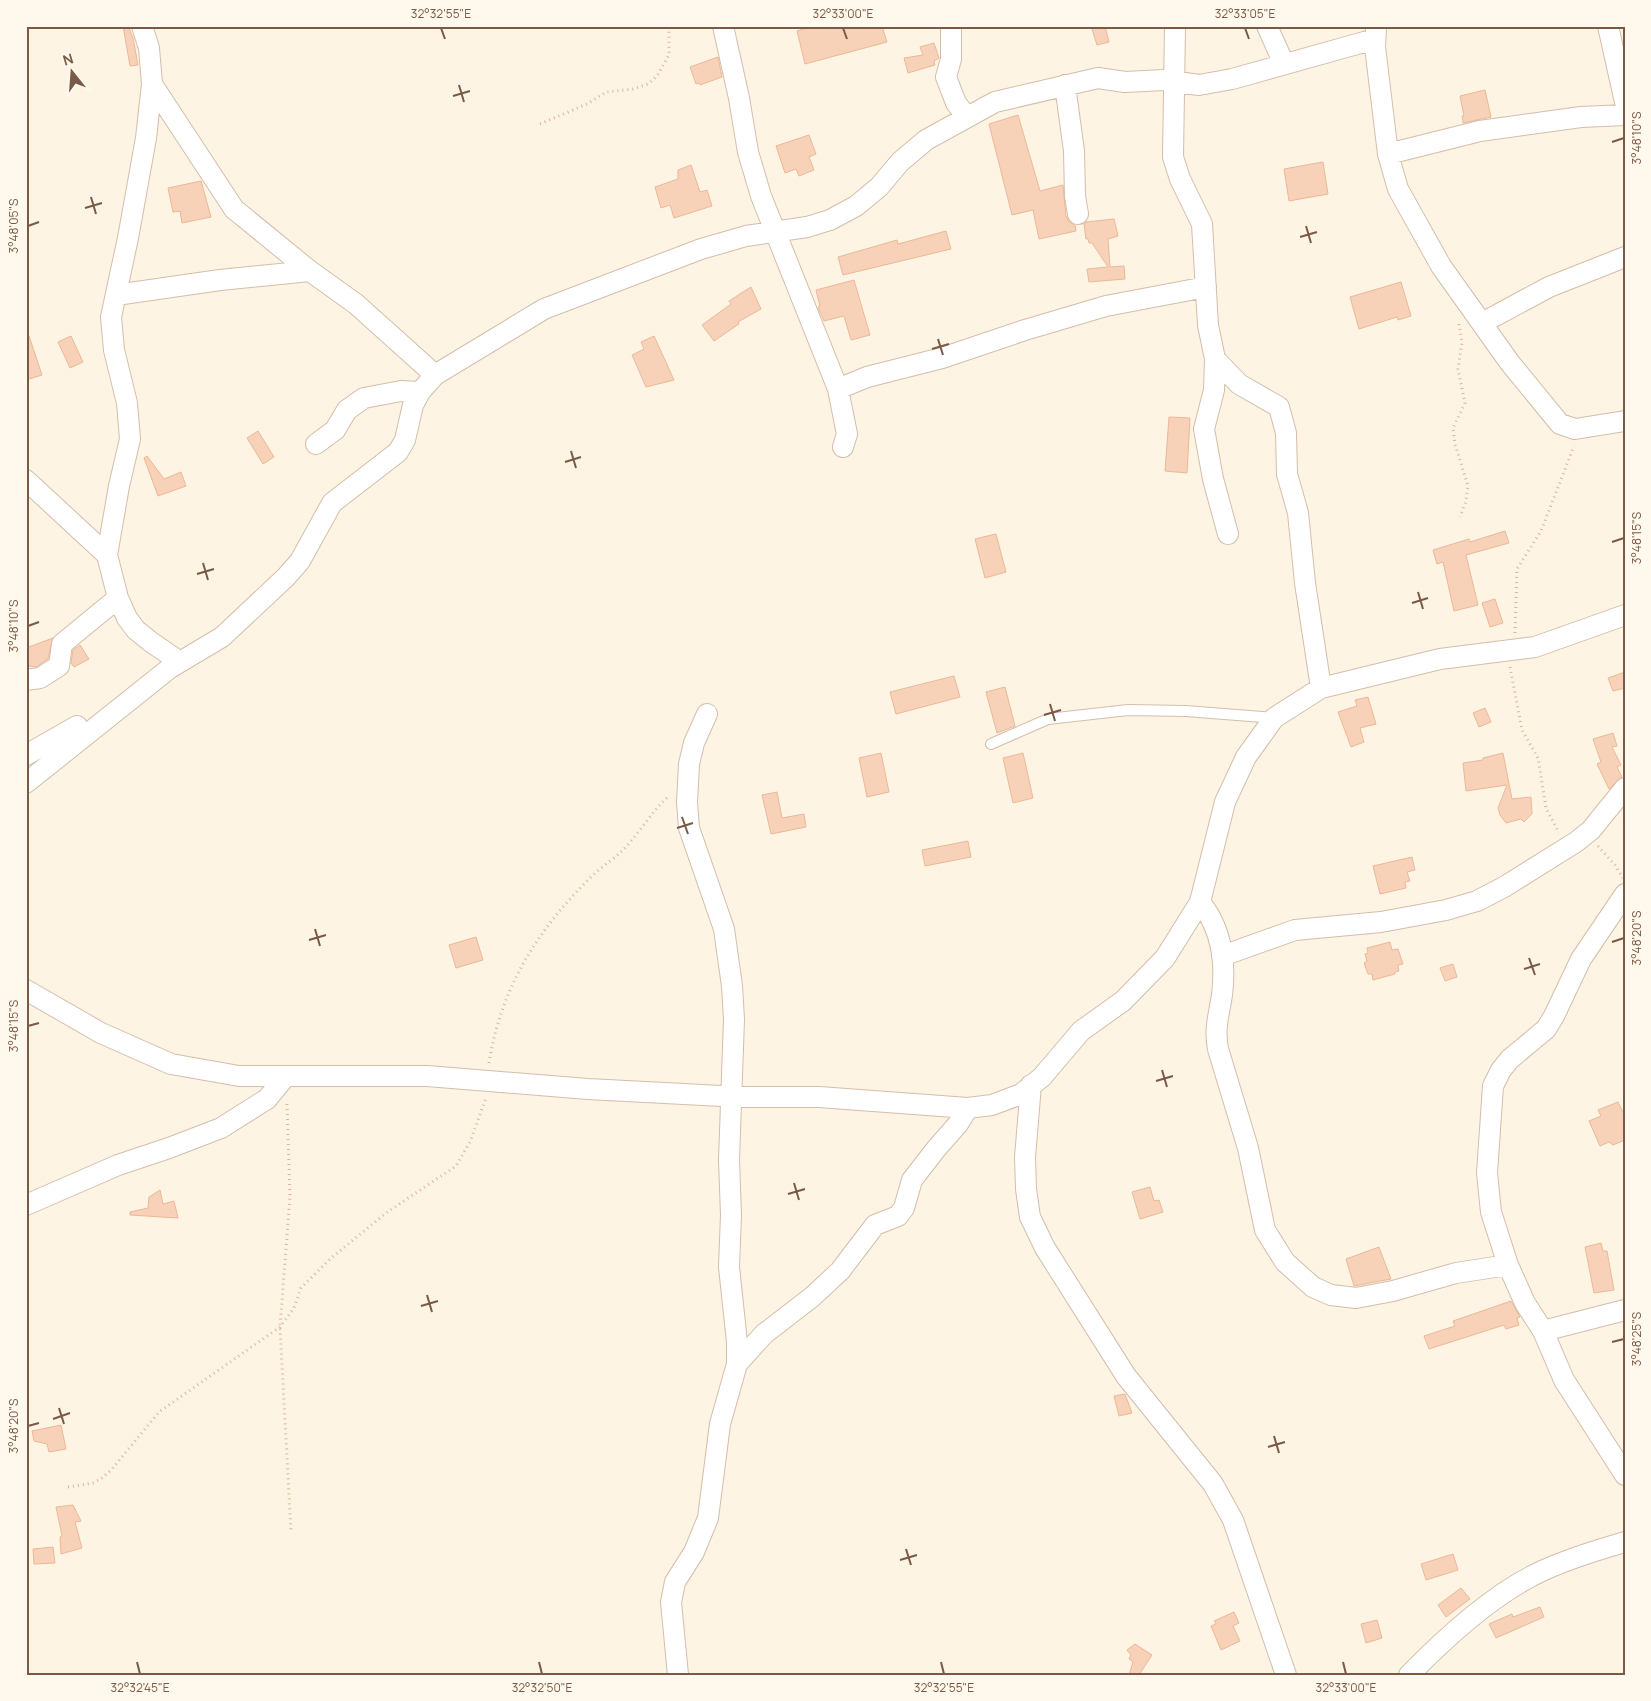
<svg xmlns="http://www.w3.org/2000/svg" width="1651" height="1701" font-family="Manrope,sans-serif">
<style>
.building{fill:#f7d2b8;stroke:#ebb897}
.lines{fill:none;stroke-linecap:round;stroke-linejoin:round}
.lane-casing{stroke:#d4bdab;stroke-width:12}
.street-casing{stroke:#d4bdab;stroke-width:22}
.path{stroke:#dcb59b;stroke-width:3;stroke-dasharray:1 4;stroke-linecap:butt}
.lane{stroke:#fff;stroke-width:10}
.street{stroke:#fff;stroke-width:20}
.ticks{fill:none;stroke:#7a5946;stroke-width:2}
.neatline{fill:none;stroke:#7a5946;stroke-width:2}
.ticks-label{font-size:12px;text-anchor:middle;fill:#7a5946}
</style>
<rect width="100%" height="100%" fill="#fef4e3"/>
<path class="building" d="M 123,26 L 128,26 L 133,38 L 138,65 L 130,66 Z
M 814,26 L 882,26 L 887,42 L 805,64 L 797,31 Z
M 1091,26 L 1105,26 L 1109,42 L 1097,45 Z
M 934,43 L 939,58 L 934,61 L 935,65 L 908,73 L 904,58 L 923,55 L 920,47 Z
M 718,57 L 722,77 L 700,85 L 699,83 L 696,84 L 690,67 Z
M 1485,90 L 1491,117 L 1463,123 L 1462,116 L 1464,116 L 1460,96 Z
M 1018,115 L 1040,191 L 1063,185 L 1066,216 L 1069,222 L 1075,225 L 1076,231 L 1039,239 L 1033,210 L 1012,215 L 989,124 Z
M 809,135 L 816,154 L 809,157 L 814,170 L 799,176 L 796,169 L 785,173 L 776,146 Z
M 1323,162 L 1328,194 L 1289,201 L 1284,169 Z
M 691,165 L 700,192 L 707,190 L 712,206 L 674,218 L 670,205 L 661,208 L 655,187 L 678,179 L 678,170 Z
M 201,181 L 211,217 L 182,223 L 180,211 L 173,212 L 168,188 Z
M 1114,219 L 1118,236 L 1108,239 L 1110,267 L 1124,266 L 1125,279 L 1089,282 L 1087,269 L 1108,267 L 1092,243 L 1089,243 L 1088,239 L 1086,239 L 1084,224 L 1087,222 Z
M 946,231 L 951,249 L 843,275 L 838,257 L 897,240 L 898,244 Z
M 854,280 L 870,335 L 851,340 L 844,316 L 824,321 L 818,307 L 820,306 L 816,290 Z
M 1401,282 L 1411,316 L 1398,320 L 1397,317 L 1359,329 L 1350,297 Z
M 751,287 L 761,309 L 738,322 L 739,324 L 714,341 L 702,325 L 731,304 L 729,301 Z
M 26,336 L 29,336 L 42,375 L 26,380 Z
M 71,336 L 83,362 L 70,368 L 58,342 Z
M 654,336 L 674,380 L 646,387 L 632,355 L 644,349 L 641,342 Z
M 1169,417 L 1190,418 L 1187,473 L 1165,471 Z
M 258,431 L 274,457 L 263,464 L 247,438 Z
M 147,456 L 164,479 L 181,472 L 186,486 L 158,496 L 144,458 Z
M 1505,531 L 1509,543 L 1466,555 L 1478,605 L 1454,611 L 1443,562 L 1437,564 L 1433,550 L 1469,539 L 1470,542 Z
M 996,534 L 1006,572 L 985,578 L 975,539 Z
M 1495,599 L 1503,623 L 1490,627 L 1482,603 Z
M 53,638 L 48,659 L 36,667 L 29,666 L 26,661 L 26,648 Z
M 80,645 L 89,659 L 74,667 L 71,663 L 73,650 Z
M 1625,672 L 1625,688 L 1613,691 L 1608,678 Z
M 954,676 L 960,697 L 896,714 L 890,692 Z
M 1005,687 L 1015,726 L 997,733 L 986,692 Z
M 1368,697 L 1376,724 L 1360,728 L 1364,742 L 1351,747 L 1338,712 L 1357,706 L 1355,700 Z
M 1485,708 L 1491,722 L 1479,727 L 1473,713 Z
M 1613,733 L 1617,746 L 1612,747 L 1621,765 L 1617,767 L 1622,777 L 1609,789 L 1597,764 L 1601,762 L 1593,739 Z
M 881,753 L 889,792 L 867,797 L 859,758 Z
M 1023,753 L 1033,798 L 1013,803 L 1003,758 Z
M 1503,753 L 1512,799 L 1531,797 L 1532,814 L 1524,822 L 1521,819 L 1506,823 L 1500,815 L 1498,808 L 1507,785 L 1466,791 L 1463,763 L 1483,760 L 1483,758 Z
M 777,792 L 782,818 L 804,814 L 806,827 L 771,834 L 762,795 Z
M 968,841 L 971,857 L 925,866 L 922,850 Z
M 1412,857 L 1415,870 L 1407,872 L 1410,881 L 1405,882 L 1406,888 L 1380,894 L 1373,866 Z
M 476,937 L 483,960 L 456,968 L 449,945 Z
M 1390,942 L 1392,950 L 1398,949 L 1403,964 L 1398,965 L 1399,971 L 1395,972 L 1395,974 L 1373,980 L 1372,974 L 1368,974 L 1364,963 L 1367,961 L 1365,954 L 1368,953 L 1367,948 Z
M 1453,964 L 1457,977 L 1445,981 L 1440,968 Z
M 1618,1102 L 1625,1116 L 1625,1140 L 1613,1145 L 1609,1142 L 1600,1146 L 1589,1121 L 1601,1116 L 1598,1110 Z
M 1150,1187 L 1154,1201 L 1159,1200 L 1163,1212 L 1140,1219 L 1132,1192 Z
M 160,1190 L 163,1204 L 174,1201 L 178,1218 L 130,1215 L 130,1212 L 148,1208 L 149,1197 Z
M 1601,1243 L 1603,1251 L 1607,1251 L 1614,1290 L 1594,1293 L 1585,1247 Z
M 1379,1247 L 1391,1279 L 1354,1286 L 1346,1259 Z
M 1511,1301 L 1520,1317 L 1517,1318 L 1519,1325 L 1506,1329 L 1504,1325 L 1429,1349 L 1424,1336 L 1455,1326 L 1453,1321 Z
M 1125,1394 L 1132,1413 L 1119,1416 L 1114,1396 Z
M 61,1425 L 66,1449 L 49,1452 L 47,1444 L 34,1441 L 32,1431 Z
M 73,1505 L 81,1521 L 75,1522 L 82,1548 L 61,1554 L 60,1537 L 62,1536 L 56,1507 Z
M 53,1547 L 55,1563 L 34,1564 L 33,1549 Z
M 1453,1554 L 1458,1570 L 1426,1580 L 1421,1564 Z
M 1461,1588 L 1470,1599 L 1446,1617 L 1438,1605 Z
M 1540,1607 L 1544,1617 L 1496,1638 L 1489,1624 L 1512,1614 L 1513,1617 Z
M 1234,1612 L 1239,1623 L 1233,1626 L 1240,1641 L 1221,1650 L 1211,1626 L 1216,1624 L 1214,1621 Z
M 1377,1620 L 1382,1638 L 1366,1643 L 1361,1624 Z
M 1135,1644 L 1152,1655 L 1139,1675 L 1129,1675 L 1133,1662 L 1129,1659 L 1131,1655 L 1127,1650 Z"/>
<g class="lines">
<g class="lane-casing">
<path id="lane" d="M 991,744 L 1048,719 L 1128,710 L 1186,711 L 1274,718"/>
</g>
<g class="street-casing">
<path id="street" d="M 142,26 L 149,48 L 152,84 L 146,138 L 128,238 L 111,317 L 114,350 L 127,403 L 130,439 L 119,486 L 107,555 L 118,598 L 127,618 L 136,630 L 151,642 L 180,662 L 170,668
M 723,26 L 739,98 L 748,152 L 761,196 L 838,389 L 847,434 L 843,447
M 951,26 L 951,59 L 946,77 L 956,103 L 967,117
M 1175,26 L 1173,157 L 1180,179 L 1202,224 L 1208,325 L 1215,359 L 1214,390 L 1204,429 L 1213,479 L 1228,534
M 1267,26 L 1284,64
M 1608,26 L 1625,102
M 1376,28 L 1375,47 L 1388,154 L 1398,189 L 1441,266 L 1510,363 L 1560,424 L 1575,429 L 1625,421
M 152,84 L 234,209 L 310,271 L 356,304 L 435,375
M 1065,85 L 1074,151 L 1075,196 L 1078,214
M 1388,154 L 1480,131 L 1581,117 L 1625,115
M 116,295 L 220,280 L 310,271
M 1482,323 L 1549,287 L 1625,257
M 1215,359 L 1239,384 L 1279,407 L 1286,433 L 1287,474 L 1298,513 L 1305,583 L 1321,688
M 838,389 L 867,377 L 942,358 L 1025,330 L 1106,306 L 1206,287
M 316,444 L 335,430 L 347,410 L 364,398 L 401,391 L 420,392
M 26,480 L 107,555
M 26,680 L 40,678 L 59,666 L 62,644 L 118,598
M 26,755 L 77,726
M 26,783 L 170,668 L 222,637 L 286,577 L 300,561 L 332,503 L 398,452 L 405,440 L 413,405 L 420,392 L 435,375 L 544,309 L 701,249 L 746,236 L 807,227 L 830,220 L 856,206 L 879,187 L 900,162 L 926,140 L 995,102 L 1098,78 L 1125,82 L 1164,80 L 1199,85 L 1232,79 L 1375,39
M 1625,894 L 1581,959 L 1554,1016 L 1546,1029 L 1510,1059 L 1501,1070 L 1493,1086 L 1487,1173 L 1491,1212 L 1508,1265 L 1525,1303 L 1543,1331 L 1564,1380 L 1625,1475
M 1200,902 C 1222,929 1226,962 1222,995 C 1219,1015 1214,1028 1218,1049 L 1248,1148 L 1265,1230 L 1285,1262 L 1313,1287 L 1331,1295 L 1356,1298 L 1393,1291 L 1456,1273 L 1508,1265
M 1222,956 L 1295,930 L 1381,922 L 1446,910 L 1477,901 L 1504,887 L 1576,842 L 1591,830 L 1625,788
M 26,990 L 101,1033 L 171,1064 L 239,1076 L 427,1076 L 588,1089 L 741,1097 L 819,1097 L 968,1108 L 992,1105 L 1021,1094 L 1042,1077 L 1081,1031 L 1123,1001 L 1165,958 L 1200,902 L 1225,802 L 1246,757 L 1274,718 L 1321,688 L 1440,659 L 1535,647 L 1625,615
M 1031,1085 L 1025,1157 L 1026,1189 L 1030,1217 L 1045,1248 L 1126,1376 L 1213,1484 L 1233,1520 L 1286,1675
M 26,1205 L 118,1165 L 169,1148 L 221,1128 L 267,1099 L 286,1076
M 1543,1331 L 1625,1310
M 737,1364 L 764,1334 L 812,1297 L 840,1271 L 875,1225 L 898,1216 L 904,1208 L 912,1180 L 936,1149 L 958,1124 L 968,1108
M 678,1675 L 671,1602 L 675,1582 L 694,1552 L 708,1518 L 720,1424 L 737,1364 L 737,1342 L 729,1267 L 731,1215 L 729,1160 L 734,1019 L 732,986 L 724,929 L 689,828 L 687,802 L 689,764 L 694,743 L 707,714
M 1409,1675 C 1446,1637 1494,1593 1542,1571 C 1568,1559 1597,1550 1625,1542"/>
</g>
<path class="path" d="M 540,124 L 587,104 L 606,92 L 633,89 L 648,84 L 657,76 L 669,55 L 669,26
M 1459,324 L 1462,342 L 1458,369 L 1465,403 L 1453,428 L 1455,444 L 1468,486 L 1466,501 L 1460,517
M 1515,633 L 1517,569 L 1541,531 L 1574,446
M 1510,667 L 1522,730 L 1538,758 L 1546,808 L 1559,833
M 1598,846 L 1615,865 L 1623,878
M 489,1063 C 501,987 538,929 592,876 C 601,867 613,860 622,851 C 639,834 651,812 669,796
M 287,1104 L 290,1197 L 280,1327 L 291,1532
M 68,1487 L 93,1483 L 101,1479 L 112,1469 L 159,1412 L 280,1327 L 294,1308 L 301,1288 L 330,1259 L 386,1213 L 456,1166 L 470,1142 L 486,1098"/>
<use href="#lane" class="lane"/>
<use href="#street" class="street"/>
</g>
<path class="ticks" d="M 441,28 L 445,39M 843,28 L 847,39M 1245,28 L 1249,39M 459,85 L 464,102M 453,96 L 470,91M 1612,142 L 1624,138M 91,197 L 96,214M 85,208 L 102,203M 28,226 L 39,222M 1306,226 L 1311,243M 1300,237 L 1317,232M 938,339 L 943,355M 932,349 L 949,344M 571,451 L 576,468M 565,462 L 581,457M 1612,542 L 1624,538M 203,563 L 208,580M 197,574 L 214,569M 1418,592 L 1423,609M 1412,603 L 1428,598M 28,626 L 39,622M 1050,704 L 1055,721M 1044,715 L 1061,710M 682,817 L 688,834M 677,828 L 693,823M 315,929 L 320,946M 309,940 L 326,935M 1612,942 L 1624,938M 1529,958 L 1535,975M 1524,969 L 1540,964M 28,1026 L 39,1023M 1162,1070 L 1167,1087M 1156,1081 L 1173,1076M 794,1183 L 799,1200M 788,1194 L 805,1189M 427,1295 L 432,1312M 421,1306 L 438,1301M 1612,1342 L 1624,1339M 59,1408 L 64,1424M 53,1419 L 70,1413M 28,1426 L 39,1423M 1274,1436 L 1279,1453M 1268,1447 L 1285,1442M 906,1549 L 911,1565M 900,1560 L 917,1555M 137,1662 L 140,1674M 539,1662 L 542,1674M 941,1662 L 944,1674M 1343,1662 L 1346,1674"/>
<rect width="1651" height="1701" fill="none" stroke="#fff8ec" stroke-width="55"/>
<g transform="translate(72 72) rotate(343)" stroke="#fff8ec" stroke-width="4" paint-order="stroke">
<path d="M0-4L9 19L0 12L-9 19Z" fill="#7a5946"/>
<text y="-8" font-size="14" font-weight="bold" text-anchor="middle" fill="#7a5946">N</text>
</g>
<rect x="28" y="28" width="1596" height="1646" class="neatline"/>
<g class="ticks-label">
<text x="441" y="18">32°32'55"E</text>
<text x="843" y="18">32°33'00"E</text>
<text x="1245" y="18">32°33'05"E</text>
<text transform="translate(1637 138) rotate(-90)" y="4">3°48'10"S</text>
<text transform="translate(14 226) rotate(-90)" y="4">3°48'05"S</text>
<text transform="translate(1637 538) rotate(-90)" y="4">3°48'15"S</text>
<text transform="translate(14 626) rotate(-90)" y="4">3°48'10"S</text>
<text transform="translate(1637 938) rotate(-90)" y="4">3°48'20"S</text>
<text transform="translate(14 1026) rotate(-90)" y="4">3°48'15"S</text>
<text transform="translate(1637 1339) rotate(-90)" y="4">3°48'25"S</text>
<text transform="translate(14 1426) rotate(-90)" y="4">3°48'20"S</text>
<text x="140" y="1692">32°32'45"E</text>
<text x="542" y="1692">32°32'50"E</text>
<text x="944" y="1692">32°32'55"E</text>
<text x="1346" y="1692">32°33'00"E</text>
</g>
</svg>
